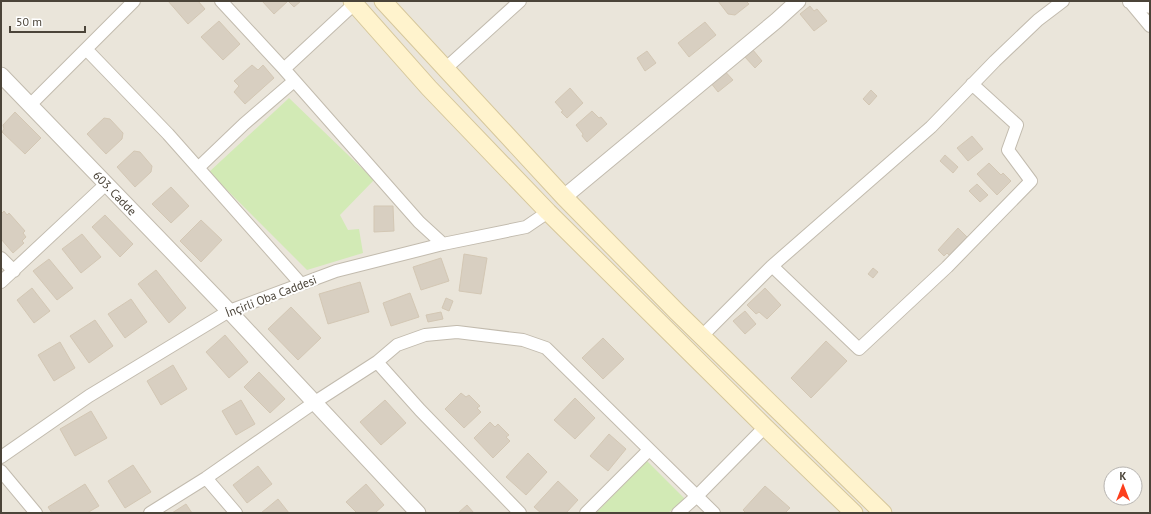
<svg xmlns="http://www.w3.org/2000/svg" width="1151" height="514" font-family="'PT Sans',sans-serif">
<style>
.residential{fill:#eae5da;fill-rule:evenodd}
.green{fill:#d2eab5}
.building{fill:#d8cfc1;stroke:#d3c7b4}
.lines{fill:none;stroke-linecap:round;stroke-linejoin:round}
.minor-casing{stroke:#c2bbae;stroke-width:14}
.tertiary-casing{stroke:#c2bbae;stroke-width:17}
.secondary-casing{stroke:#d6c79b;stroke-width:19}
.minor{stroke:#fff;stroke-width:12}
.tertiary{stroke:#fff;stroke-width:15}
.secondary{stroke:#fff3cd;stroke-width:17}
.labels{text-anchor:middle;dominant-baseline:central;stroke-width:4;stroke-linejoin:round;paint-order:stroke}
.street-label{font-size:12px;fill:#4b4439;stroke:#fff}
</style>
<rect width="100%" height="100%" fill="#f6f3ec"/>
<path class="residential" d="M 1,1 L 1150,1 L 1150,513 L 1,513 ZM 1111,474 L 1135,474 L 1135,498 L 1111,498 Z"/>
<path class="green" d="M 289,98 L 374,180 L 340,215 L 348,230 L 359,229 L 363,253 L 307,270 L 209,172 Z
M 647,461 L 685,499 L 668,513 L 596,513 Z"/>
<path class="building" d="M 168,1 L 198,1 L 205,9 L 188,24 Z
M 262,1 L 301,1 L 294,7 L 288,1 L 274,14 Z
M 718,1 L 746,1 L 749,4 L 735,15 L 728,14 Z
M 810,6 L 814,11 L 817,9 L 827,21 L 814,31 L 800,14 Z
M 219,21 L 240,44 L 223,60 L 201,37 Z
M 705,22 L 716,35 L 689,57 L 678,43 Z
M 753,50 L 762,61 L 755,68 L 745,57 Z
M 647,51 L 656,63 L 645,71 L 637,58 Z
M 252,65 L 258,70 L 263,65 L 274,78 L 245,104 L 234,92 L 239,86 L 234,81 Z
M 721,67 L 733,80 L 718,92 L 707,78 Z
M 570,88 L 583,103 L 567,118 L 561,112 L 563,111 L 555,102 Z
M 871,90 L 877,96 L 869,105 L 863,99 Z
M 592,111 L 599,118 L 601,117 L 607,124 L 587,142 L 582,136 L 583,134 L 576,125 Z
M 15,112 L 41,138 L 25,154 L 2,132 L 4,129 L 3,125 Z
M 104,118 L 110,119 L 123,133 L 122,139 L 106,154 L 87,134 Z
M 972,136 L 983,149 L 968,161 L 957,148 Z
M 134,151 L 140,152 L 152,166 L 151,172 L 135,187 L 117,167 Z
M 945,155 L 958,167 L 953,173 L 940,161 Z
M 989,163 L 1001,175 L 1003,173 L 1011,181 L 997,195 L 977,174 Z
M 977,184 L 988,195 L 980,202 L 969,191 Z
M 171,187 L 189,206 L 171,223 L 152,204 Z
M 374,206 L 393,206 L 394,231 L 374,232 Z
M 4,211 L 7,215 L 9,213 L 25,231 L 23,233 L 26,237 L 22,241 L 24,243 L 13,253 L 1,239 L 1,214 Z
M 105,215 L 133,244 L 120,257 L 92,227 Z
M 201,220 L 222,240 L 201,262 L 180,241 Z
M 958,228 L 967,237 L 950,256 L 947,253 L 944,256 L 938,250 Z
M 82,234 L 101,257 L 81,273 L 62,249 Z
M 464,254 L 487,258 L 481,294 L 459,291 Z
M 441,258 L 449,281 L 421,290 L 413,267 Z
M 49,259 L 73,288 L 57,300 L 33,271 Z
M 873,268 L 878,272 L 873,278 L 868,274 Z
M 156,270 L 186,308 L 169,323 L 138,284 Z
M 360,282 L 369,312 L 328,324 L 319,294 Z
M 32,288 L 50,311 L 34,323 L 17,300 Z
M 765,288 L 781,305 L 767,319 L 759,312 L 756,314 L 747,305 Z
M 410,293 L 419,317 L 391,326 L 383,303 Z
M 446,298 L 453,301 L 449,311 L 442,308 Z
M 131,299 L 147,322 L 125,338 L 108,314 Z
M 291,307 L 321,338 L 298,360 L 268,329 Z
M 745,311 L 756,324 L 745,334 L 733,321 Z
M 441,312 L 443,319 L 428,322 L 426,315 Z
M 95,320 L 113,346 L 89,363 L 70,336 Z
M 225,335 L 248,362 L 229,378 L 206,352 Z
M 603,338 L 624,359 L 603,379 L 582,358 Z
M 826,341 L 847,361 L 811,398 L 791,378 Z
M 60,342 L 75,368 L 54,381 L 38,355 Z
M 173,365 L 187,389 L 161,405 L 147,381 Z
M 259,372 L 285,399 L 270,413 L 244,387 Z
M 461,393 L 466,397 L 469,395 L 480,406 L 477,408 L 481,412 L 464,428 L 445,409 Z
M 575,398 L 595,418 L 575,439 L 554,420 Z
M 241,400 L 255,424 L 236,435 L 222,411 Z
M 385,400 L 406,423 L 381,445 L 360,422 Z
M 91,411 L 107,438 L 75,456 L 60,429 Z
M 490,422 L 495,427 L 498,424 L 509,435 L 506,437 L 510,441 L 493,458 L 474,438 Z
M 609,434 L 626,449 L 608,471 L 590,456 Z
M 528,453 L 547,472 L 526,495 L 506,477 Z
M 133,465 L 151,492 L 125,508 L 108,481 Z
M 258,466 L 272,484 L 247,503 L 233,485 Z
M 558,481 L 578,500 L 566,513 L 541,513 L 534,507 Z
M 85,484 L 99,506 L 87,513 L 52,513 L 48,507 Z
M 366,484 L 384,505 L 375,513 L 357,513 L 346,502 Z
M 765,486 L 790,508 L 785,513 L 746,513 L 743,510 Z
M 278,499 L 289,513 L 261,513 Z
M 186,504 L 192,513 L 172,513 Z
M 467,505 L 474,513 L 458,513 Z"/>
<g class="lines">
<g class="minor-casing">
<path id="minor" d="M 221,1 L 284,69 L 419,222 L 443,244
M 1129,2 L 1150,7
M 1130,2 L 1150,26
M 86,49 L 168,134 L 301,284
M 284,69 L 354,4
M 445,69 L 520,1
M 30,105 L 134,1
M 198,168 L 244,124 L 294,81
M 1,258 L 14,271
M 772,266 L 859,349 L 947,267 L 1031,181 L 1008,150 L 1017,125 L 972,84
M 1,282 L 106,184
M 702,336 L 772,266 L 931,127 L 995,61 L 1038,20 L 1063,1
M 377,362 L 420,410 L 520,513
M 1,457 L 89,396 L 229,311 L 336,271 L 443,244 L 526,227 L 548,212
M 1,471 L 36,513
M 206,478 L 236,513
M 150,513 L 206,478 L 315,402 L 377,362 L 397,345 L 425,335 L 457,332 L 523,340 L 546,348 L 714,513
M 586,513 L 649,450
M 678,513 L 697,496 L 765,427"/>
</g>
<g class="tertiary-casing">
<path id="tertiary" d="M 1,75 L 229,311 L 418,513
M 564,197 L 776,21 L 798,1"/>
</g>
<g class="secondary-casing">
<path id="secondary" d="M 352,1 L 429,88 L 548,212 L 765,427 L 854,513
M 383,1 L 564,197 L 677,312 L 883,513"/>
</g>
<use href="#minor" class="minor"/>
<use href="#tertiary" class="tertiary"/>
<use href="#secondary" class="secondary"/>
</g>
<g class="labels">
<g class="street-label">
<text transform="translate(115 193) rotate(46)">603. Cadde</text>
<text transform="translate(271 296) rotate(-21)">İnçirli Oba Caddesi</text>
</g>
</g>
<rect width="1151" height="514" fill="none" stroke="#4b4439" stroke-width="4"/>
<g transform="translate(1123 486)"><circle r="19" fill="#ffffff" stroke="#b7b4b0"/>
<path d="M0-3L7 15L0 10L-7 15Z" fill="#fc3f1d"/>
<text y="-6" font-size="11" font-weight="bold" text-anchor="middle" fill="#4b4439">K</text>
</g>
<path d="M10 26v6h75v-6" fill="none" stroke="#4b4439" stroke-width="2"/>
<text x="16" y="26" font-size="12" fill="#4b4439" stroke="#ffffff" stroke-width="3" paint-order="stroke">50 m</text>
</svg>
